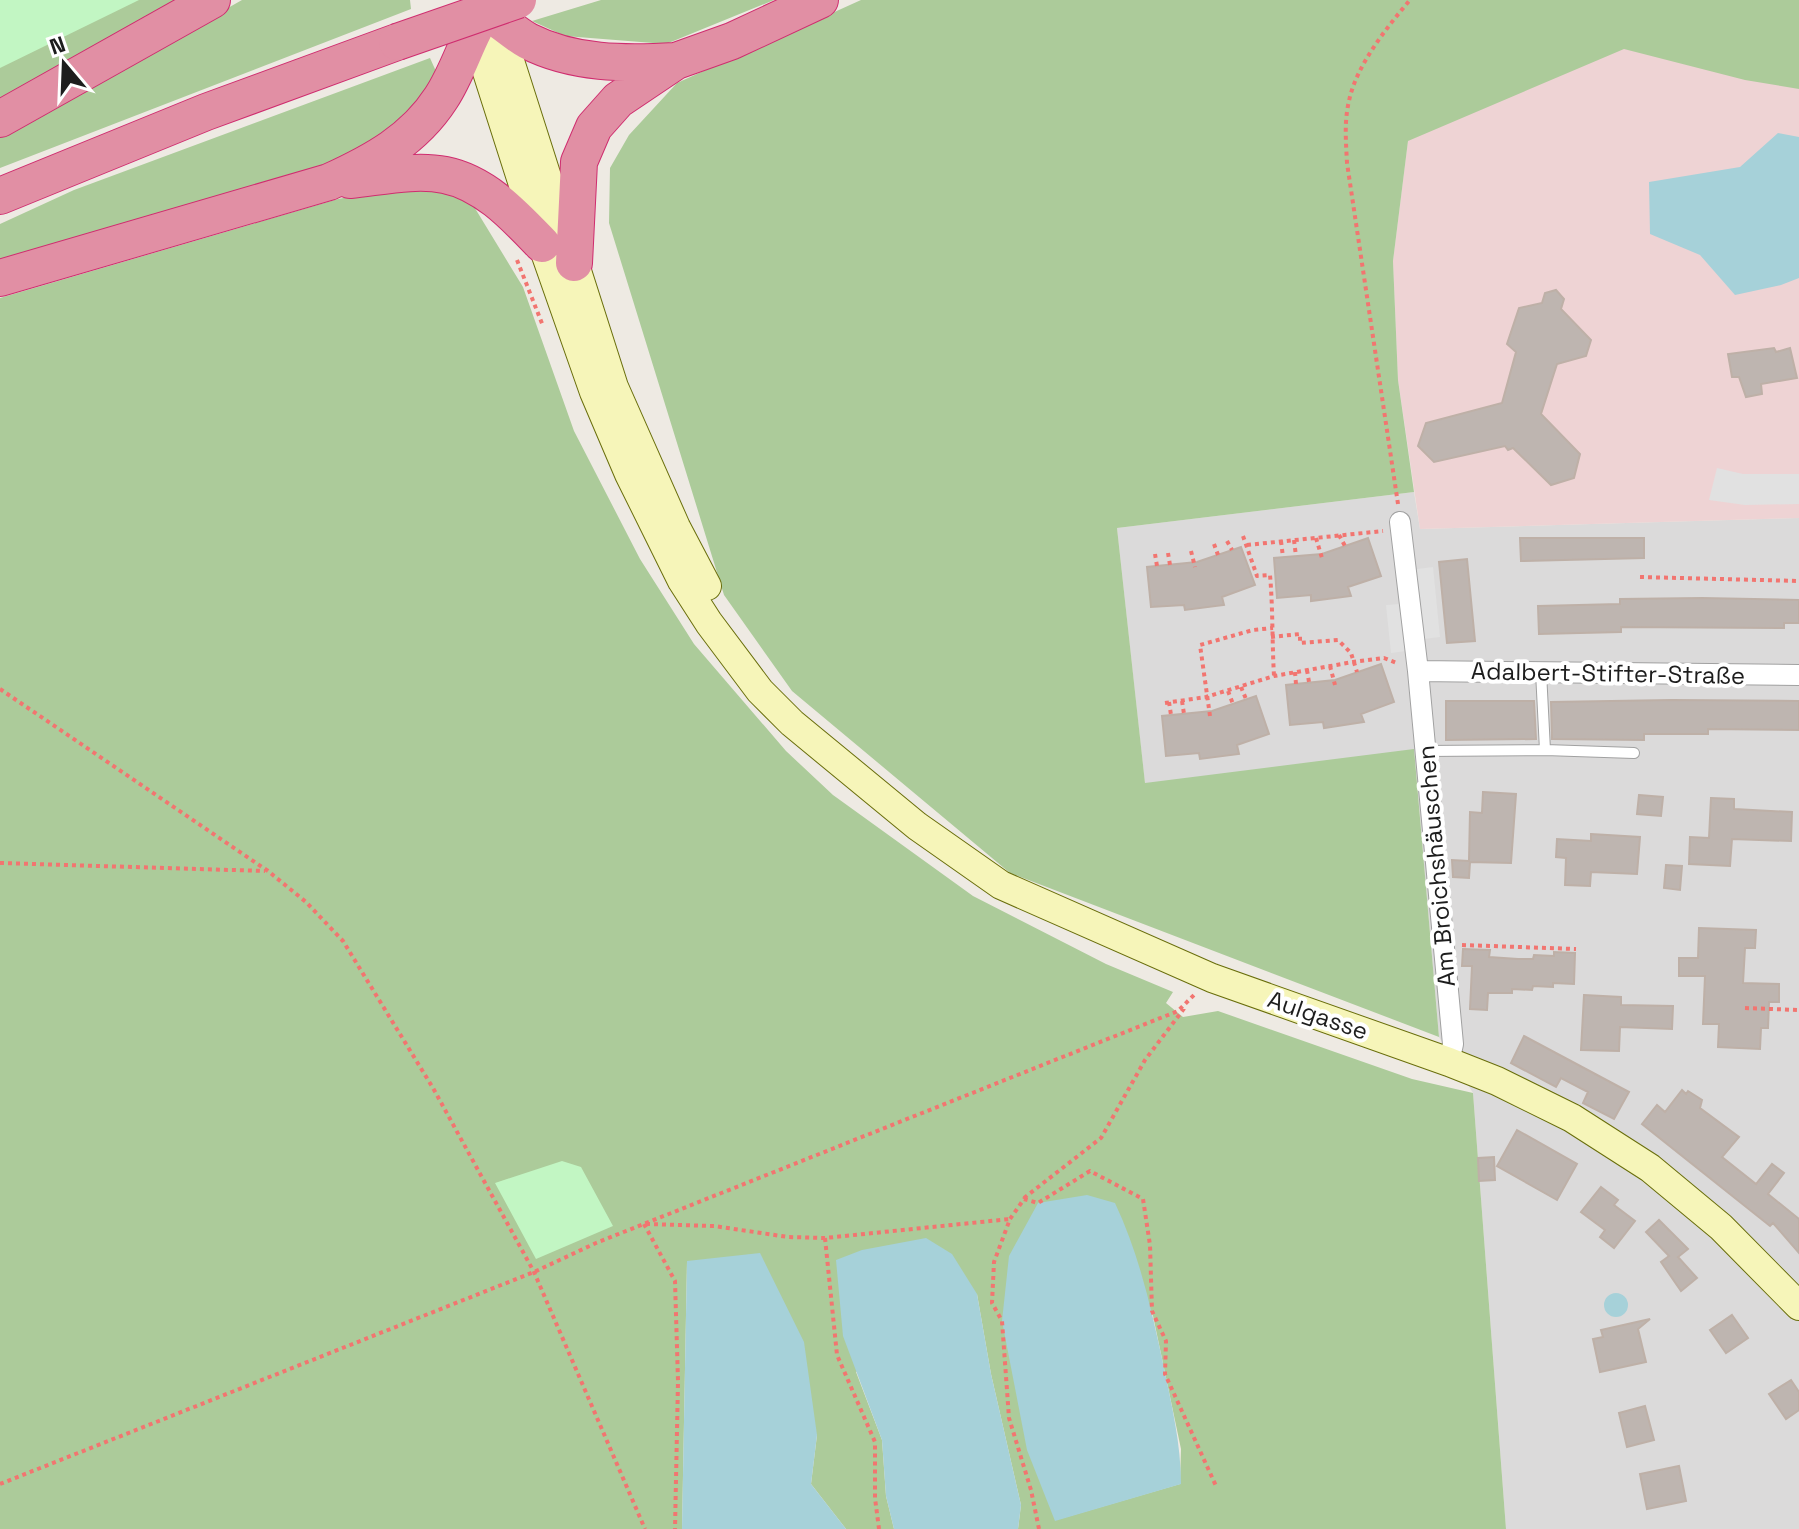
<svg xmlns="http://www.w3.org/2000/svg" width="1799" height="1529" font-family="'Space Grotesk',sans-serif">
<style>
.residential{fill:#dbdada}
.commercial{fill:#eed3d4}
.forest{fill:#accb9a;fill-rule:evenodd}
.park{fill:#c2f6c3}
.parking{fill:#e1e1e1}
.water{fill:#a6d1d9}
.building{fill:#beb5b0;stroke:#beb0a7;stroke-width:2}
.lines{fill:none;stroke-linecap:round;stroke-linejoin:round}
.lane-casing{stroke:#a1a1a1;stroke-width:12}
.street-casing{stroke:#a1a1a1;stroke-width:22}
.secondary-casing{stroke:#696e0b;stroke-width:30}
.highway-casing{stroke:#cf2d6f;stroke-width:38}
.path{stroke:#f27570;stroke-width:4;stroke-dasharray:4 4;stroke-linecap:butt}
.lane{stroke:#fff;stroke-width:10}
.street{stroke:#fff;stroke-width:20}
.secondary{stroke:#f6f5b9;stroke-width:28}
.highway{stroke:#e18fa4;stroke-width:36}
.highway-bridge-casing{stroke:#cf2d6f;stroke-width:38;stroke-linecap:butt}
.highway-bridge{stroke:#e18fa4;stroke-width:36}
.labels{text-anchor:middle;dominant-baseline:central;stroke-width:8;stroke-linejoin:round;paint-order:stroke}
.street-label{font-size:24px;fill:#1d1d1d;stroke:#fff}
</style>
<rect width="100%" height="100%" fill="#eeeae3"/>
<path class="residential" d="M 1414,492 L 1420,529 L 1799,518 L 1799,1529 L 1506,1529 L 1473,1093 L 1439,1037 L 1414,750 L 1145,784 L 1117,528 Z"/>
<path class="commercial" d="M 1516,0 L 1799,0 L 1799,518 L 1420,529 L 1398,380 L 1393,261 L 1408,141 Z"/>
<path class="forest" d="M 0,0 L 176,0 L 0,100 Z
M 242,0 L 410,0 L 411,9 L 0,168 L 0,137 Z
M 601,0 L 774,0 L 666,44 L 565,36 L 532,21 Z
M 861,0 L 1799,0 L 1799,89 L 1745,80 L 1624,49 L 1408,141 L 1393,261 L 1398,380 L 1414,492 L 1117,528 L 1145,783 L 1414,749 L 1439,1037 L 1010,873 L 792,691 L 724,595 L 609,223 L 610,168 L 629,135 L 677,83 Z
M 430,58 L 439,78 L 411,116 L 329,169 L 0,265 L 0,224 L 74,190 Z
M 431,187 L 473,205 L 523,287 L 574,431 L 640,559 L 694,644 L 786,751 L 833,795 L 973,896 L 1106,964 L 1173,992 L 1166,1003 L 1183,1017 L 1218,1011 L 1412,1079 L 1473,1093 L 1506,1529 L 1018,1529 L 1021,1505 L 991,1374 L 977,1294 L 856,1372 L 882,1440 L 886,1496 L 894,1529 L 846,1529 L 811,1484 L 817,1435 L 687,1262 L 682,1529 L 0,1529 L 0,298 L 338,199 L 397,188 ZM 1152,1311 L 1181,1449 L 1180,1484 L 1056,1520 Z"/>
<path class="park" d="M 0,0 L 139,0 L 0,68 Z
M 562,1161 L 581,1167 L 613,1226 L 536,1259 L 495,1183 Z"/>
<path class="parking" d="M 1717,468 L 1743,474 L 1799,474 L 1799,504 L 1745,505 L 1709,500 Z
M 1433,567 L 1440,637 L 1424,639 L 1417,569 Z
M 1401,604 L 1406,651 L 1391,653 L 1386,605 Z"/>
<path class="water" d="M 1778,133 L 1799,137 L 1799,278 L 1781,285 L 1735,295 L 1700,255 L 1650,234 L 1649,182 L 1740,167 Z
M 1087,1195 L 1115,1203 C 1140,1256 1152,1312 1164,1368 C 1172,1407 1181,1444 1181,1484 L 1055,1521 L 1027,1450 L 1002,1321 L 1009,1256 L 1038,1203 Z
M 926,1238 L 952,1254 L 977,1294 L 991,1374 L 1021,1505 L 1018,1529 L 894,1529 L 886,1496 L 882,1440 L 843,1336 L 836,1260 L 862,1250 Z
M 760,1253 L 804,1342 L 817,1435 L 811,1484 L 846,1529 L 682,1529 L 687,1261 Z
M1604 1305a12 12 0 1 1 24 0a12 12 0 1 1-24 0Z"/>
<path class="building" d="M 1556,290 L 1564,299 L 1561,309 L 1591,340 L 1586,356 L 1557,364 L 1541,414 L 1580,454 L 1574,478 L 1551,485 L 1513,448 L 1508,450 L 1505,446 L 1434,462 L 1418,446 L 1426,423 L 1502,403 L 1516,352 L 1507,344 L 1519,308 L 1542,303 L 1545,293 Z
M 1774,348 L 1776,352 L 1790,348 L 1797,378 L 1761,384 L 1762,394 L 1746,397 L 1739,377 L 1732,377 L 1728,354 Z
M 1368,538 L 1381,576 L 1348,587 L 1351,596 L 1311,601 L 1311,595 L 1277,598 L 1274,558 L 1322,554 Z
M 1520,538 L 1644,538 L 1644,558 L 1521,561 Z
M 1241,547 L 1255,585 L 1222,597 L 1224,605 L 1185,610 L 1184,605 L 1151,607 L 1147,567 L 1197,562 Z
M 1467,559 L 1475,641 L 1447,643 L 1439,562 Z
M 1702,598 L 1799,600 L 1799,623 L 1784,623 L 1784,628 L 1621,627 L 1621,632 L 1539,634 L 1538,606 L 1620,604 L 1620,599 Z
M 1381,664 L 1394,702 L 1361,714 L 1364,722 L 1324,728 L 1323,722 L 1290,725 L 1286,685 L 1335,680 Z
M 1256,696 L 1269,734 L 1237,745 L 1239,754 L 1200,759 L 1199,753 L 1166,756 L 1162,716 L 1212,711 Z
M 1672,700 L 1799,701 L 1799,730 L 1708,729 L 1708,734 L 1644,734 L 1644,740 L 1552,739 L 1551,702 Z
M 1446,701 L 1534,701 L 1536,739 L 1446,740 Z
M 1483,792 L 1516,794 L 1511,863 L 1470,862 L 1469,878 L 1453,877 L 1452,860 L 1469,861 L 1470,812 L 1482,813 Z
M 1639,795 L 1663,797 L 1661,816 L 1637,814 Z
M 1711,798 L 1734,799 L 1734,809 L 1792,812 L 1791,841 L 1732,839 L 1730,866 L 1689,864 L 1690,837 L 1709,838 Z
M 1591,834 L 1640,837 L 1637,874 L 1591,872 L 1590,886 L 1565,885 L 1566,858 L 1556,857 L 1557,839 L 1591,841 Z
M 1666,865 L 1682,866 L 1680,890 L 1664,888 Z
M 1699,928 L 1756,930 L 1755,948 L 1745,948 L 1743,983 L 1779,984 L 1779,1002 L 1769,1002 L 1768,1028 L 1761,1028 L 1760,1049 L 1718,1047 L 1719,1024 L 1703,1024 L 1705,976 L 1679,976 L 1679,958 L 1698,958 Z
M 1463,949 L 1490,950 L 1489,957 L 1518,959 L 1533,959 L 1534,955 L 1554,956 L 1554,952 L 1575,953 L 1574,984 L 1553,983 L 1553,987 L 1533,986 L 1532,990 L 1512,989 L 1512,993 L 1488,993 L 1487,1010 L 1470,1009 L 1472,966 L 1462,966 Z
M 1584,995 L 1621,997 L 1621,1005 L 1673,1006 L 1672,1029 L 1620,1027 L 1619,1051 L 1581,1050 Z
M 1524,1036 L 1629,1092 L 1614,1119 L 1583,1103 L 1588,1092 L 1561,1078 L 1556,1087 L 1511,1063 Z
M 1682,1090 L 1686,1094 L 1688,1091 L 1702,1100 L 1700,1108 L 1739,1137 L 1722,1157 L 1756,1184 L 1772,1164 L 1784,1173 L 1768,1194 L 1799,1219 L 1799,1253 L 1773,1223 L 1770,1226 L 1642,1124 L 1657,1105 L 1665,1112 Z
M 1517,1130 L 1577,1164 L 1557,1200 L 1497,1166 Z
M 1494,1157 L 1495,1180 L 1479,1181 L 1478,1158 Z
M 1601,1187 L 1618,1200 L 1614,1205 L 1635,1221 L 1614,1248 L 1600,1237 L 1605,1230 L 1581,1212 Z
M 1659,1220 L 1688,1249 L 1678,1257 L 1697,1278 L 1681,1291 L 1661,1262 L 1669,1256 L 1646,1232 Z
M 1732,1315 L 1748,1338 L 1726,1353 L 1710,1330 Z
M 1650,1319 L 1638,1329 L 1646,1362 L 1600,1372 L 1593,1339 L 1603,1337 L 1601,1330 Z
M 1791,1380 L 1799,1392 L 1799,1410 L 1786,1419 L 1769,1394 Z
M 1645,1406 L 1654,1440 L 1627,1447 L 1619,1413 Z
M 1679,1466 L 1686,1501 L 1647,1509 L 1640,1474 Z"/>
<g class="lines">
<g class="lane-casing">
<path id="lane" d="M 1541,672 L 1545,750
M 1425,751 L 1545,750 L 1634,753"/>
</g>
<g class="street-casing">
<path id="street" d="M 1400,522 L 1418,671 L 1453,1044 L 1449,1062
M 1418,671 L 1799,675"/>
</g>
<g class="secondary-casing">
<path id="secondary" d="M 494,11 L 614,387 L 676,527 L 707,586
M 470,19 L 542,244 L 594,392 L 629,474 L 682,581 L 709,623 L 760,691 L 792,723 L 917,826 L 1001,885 L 1212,978 L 1449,1062 L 1497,1081 L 1572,1118 L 1650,1168 L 1721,1227 L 1799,1306"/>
</g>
<g class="highway-casing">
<path id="highway" d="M 497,19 C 507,26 517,35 528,41 C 573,64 625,64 675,61
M 0,119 L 212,0
M 350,180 C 380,177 415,169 445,175 C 485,183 515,216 542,244
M 0,196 L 206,112 L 397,42
M 574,263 L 579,162 L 594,127 L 618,100 L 676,61 L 732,41 L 820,0
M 0,278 L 329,182 C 373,162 414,140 441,98 C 455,77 463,52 474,30"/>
</g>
<path class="path" d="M 517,260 L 543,326
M 1398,504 L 1347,163 C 1346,142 1344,122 1349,101 C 1356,66 1387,27 1410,0
M 1339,535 L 1345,546
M 1243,536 L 1257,576 L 1270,575 C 1273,609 1272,642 1274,676
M 1316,538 L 1322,558
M 1294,540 L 1296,556
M 1227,541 L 1232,550
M 1281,541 L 1283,557
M 1214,544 L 1218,555
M 1247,545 L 1383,531
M 1191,551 L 1195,567
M 1168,553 L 1170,565
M 1155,554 L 1157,566
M 1640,577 L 1799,581
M 1271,637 L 1300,634 L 1300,643 L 1338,640 L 1351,653 L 1357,672
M 1330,666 L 1335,685
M 1307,670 L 1309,682
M 1295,672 L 1296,684
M 1241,687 L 1246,699
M 0,689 L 268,871 L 306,902 L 343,941 L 433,1088 L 534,1272 L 645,1529
M 1228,691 L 1233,704
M 1182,701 L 1184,714
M 1169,702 L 1171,715
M 1165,703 L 1206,697 L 1274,676 L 1353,662 L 1384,658 L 1397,663
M 1210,716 L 1200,645 L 1253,630 L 1273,628
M 0,863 L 265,871
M 1462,945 L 1576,949
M 1745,1008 L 1799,1010
M 1024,1198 L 1101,1138 L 1145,1060 L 1186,1006
M 644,1224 L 675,1281 L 678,1381 L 675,1529
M 646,1224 L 714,1226 L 788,1237 L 825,1238 L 1010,1219
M 825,1238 L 837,1355 L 875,1442 L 875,1498 L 879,1529
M 0,1484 L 534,1272 L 596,1243 L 1178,1011 L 1195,994
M 1039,1529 L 1031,1490 L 1009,1418 L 1002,1321 L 992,1303 L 994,1262 L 1010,1219 L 1024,1199 L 1038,1203 L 1090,1171 L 1143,1199 L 1150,1245 L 1152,1311 L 1166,1341 L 1165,1374 L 1216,1486"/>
<use href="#lane" class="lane"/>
<use href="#street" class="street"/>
<use href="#secondary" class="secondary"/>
<use href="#highway" class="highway"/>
<g class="highway-bridge-casing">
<path id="highway-bridge" d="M 397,42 L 518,0"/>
</g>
<use href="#highway-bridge" class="highway-bridge"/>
</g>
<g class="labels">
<g class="street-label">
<text transform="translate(1608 673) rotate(1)">Adalbert-Stifter-Straße</text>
<text transform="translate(1436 866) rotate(-95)">Am Broichshäuschen</text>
<text transform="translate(1318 1015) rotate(19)">Aulgasse</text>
</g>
</g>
<g transform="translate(64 64) rotate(341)" stroke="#ffffff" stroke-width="6" paint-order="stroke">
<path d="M0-6L14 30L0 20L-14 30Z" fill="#1d1d1d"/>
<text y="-12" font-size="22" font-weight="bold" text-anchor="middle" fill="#1d1d1d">N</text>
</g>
</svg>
